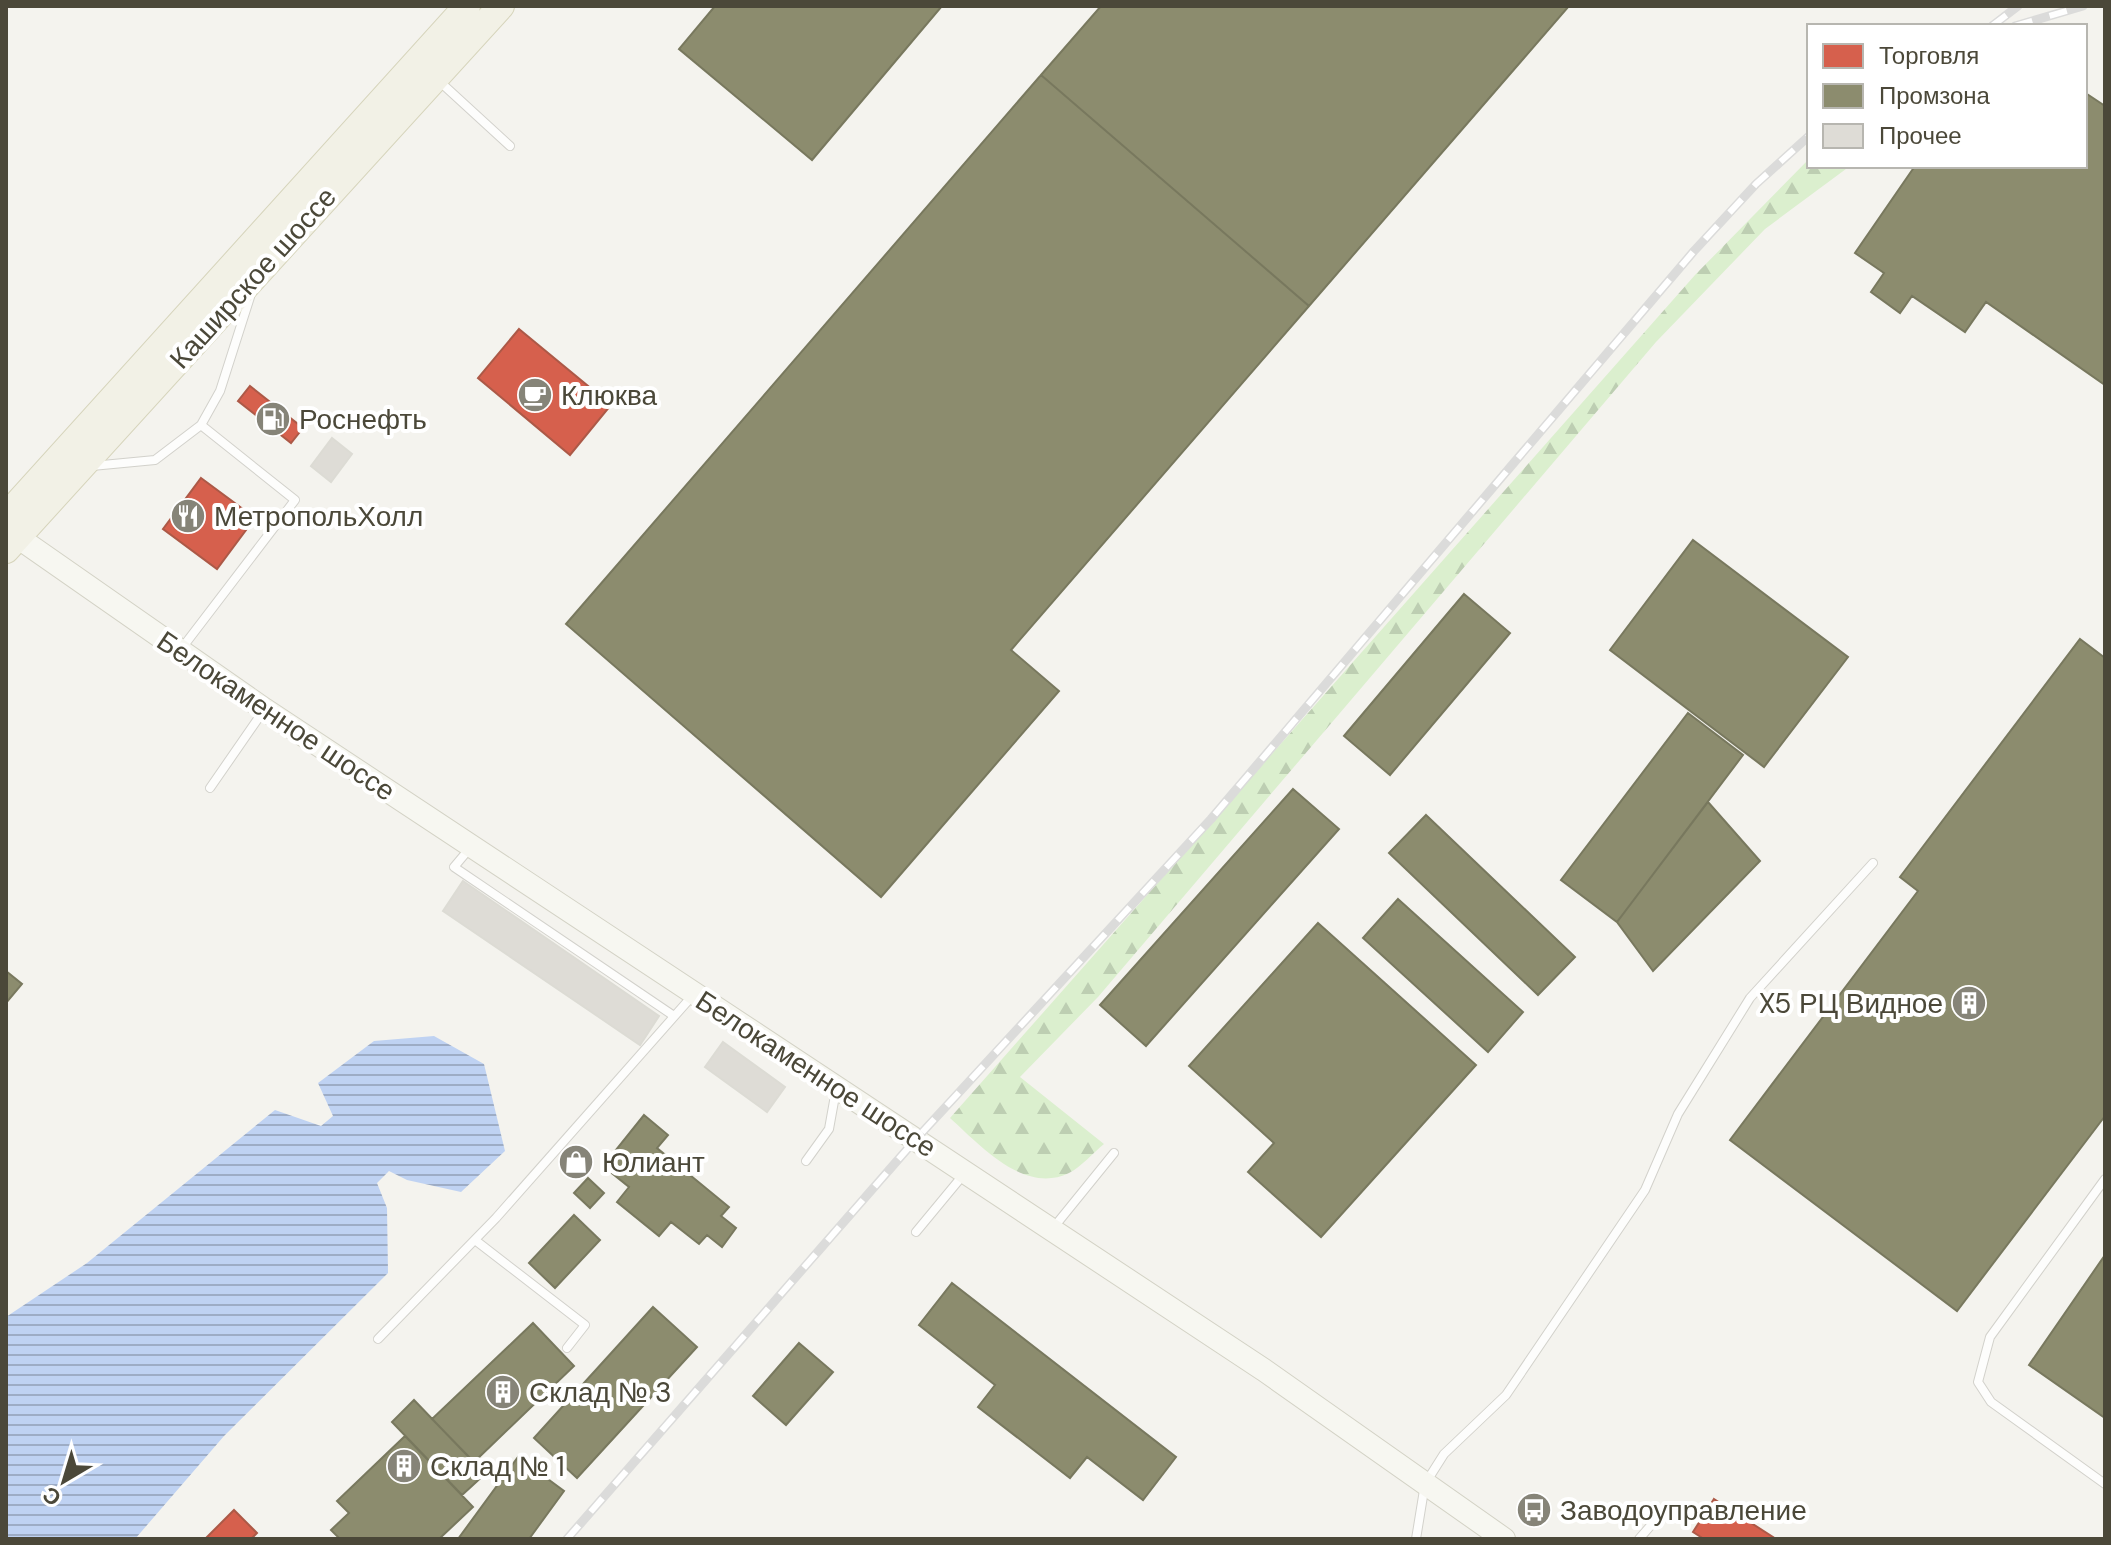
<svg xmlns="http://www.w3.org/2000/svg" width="2111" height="1545" font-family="'DM Sans',sans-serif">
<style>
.forest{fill:url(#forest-firs)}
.water{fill:url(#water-rules)}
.shops{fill:#d6604d;stroke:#ac5947;stroke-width:2}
.industry{fill:#8c8c6e;stroke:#78785e;stroke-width:2}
.building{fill:#dedcd6;stroke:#dcdbd4;stroke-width:2}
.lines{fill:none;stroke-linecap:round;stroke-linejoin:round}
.lane-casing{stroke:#d2d1cb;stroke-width:10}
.secondary-casing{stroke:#d3d2c5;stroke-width:24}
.primary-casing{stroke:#d6d4bb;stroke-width:28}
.lane{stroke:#fdfdfc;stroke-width:8}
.secondary{stroke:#f7f7f1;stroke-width:22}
.primary{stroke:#f2f1e6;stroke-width:26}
.rail-casing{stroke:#dbdbda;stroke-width:9}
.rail{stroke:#fff;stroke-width:6;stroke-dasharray:18;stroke-linecap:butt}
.labels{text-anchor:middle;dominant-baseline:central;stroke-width:8;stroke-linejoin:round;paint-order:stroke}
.street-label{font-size:28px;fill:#4b4839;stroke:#fff}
.poi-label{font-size:28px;fill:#4b4839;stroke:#fff;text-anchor:start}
</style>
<defs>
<pattern id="forest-firs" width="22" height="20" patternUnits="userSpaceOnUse" patternTransform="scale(2)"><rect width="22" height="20" fill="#dbefce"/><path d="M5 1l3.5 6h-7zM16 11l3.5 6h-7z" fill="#bdceb2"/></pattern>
<pattern id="water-rules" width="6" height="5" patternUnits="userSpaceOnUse" patternTransform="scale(2)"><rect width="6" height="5" fill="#bfd2f2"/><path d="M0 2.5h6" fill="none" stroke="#9dacc5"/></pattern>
</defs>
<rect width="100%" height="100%" fill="#f4f3ee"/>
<path class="forest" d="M 1809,159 L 1809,166 L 1850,166 L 1765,229 L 1656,342 L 1098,997 L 1020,1077 L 1104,1144 C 1093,1153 1081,1167 1069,1173 C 1024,1195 980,1145 950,1118 L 1695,275 Z"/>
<path class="water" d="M 434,1036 L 484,1064 L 505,1151 L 461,1192 L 407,1180 L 389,1171 L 377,1183 L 387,1208 L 388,1273 L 224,1436 L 135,1539 L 6,1539 L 6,1317 L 87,1263 L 275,1110 L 321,1126 L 333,1116 L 318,1083 L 374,1041 Z"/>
<path class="shops" d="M 519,329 L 611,405 L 570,455 L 478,378 Z
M 250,386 L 303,428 L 291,443 L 238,401 Z
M 201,478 L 255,518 L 217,569 L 163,529 Z
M 1714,1499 L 1776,1539 L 1704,1539 L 1693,1532 Z
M 234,1510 L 257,1533 L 251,1539 L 205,1539 Z"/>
<path class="industry" d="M 715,6 L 942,6 L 812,160 L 679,49 Z
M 1101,6 L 1569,6 L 1309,306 L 1041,75 Z
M 1041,75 L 1309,306 L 1011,650 L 1059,691 L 881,897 L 566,624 Z
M 2087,94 L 2105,106 L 2105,385 L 1986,302 L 1965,332 L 1912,296 L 1900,313 L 1871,292 L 1884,273 L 1855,253 L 1915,166 L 2085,166 Z
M 1693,540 L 1848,657 L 1764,767 L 1610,650 Z
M 1464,594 L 1510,633 L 1390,775 L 1344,736 Z
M 2080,639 L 2105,658 L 2105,1116 L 1957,1311 L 1730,1140 L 1918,891 L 1900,877 Z
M 1688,713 L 1743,755 L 1617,922 L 1561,880 Z
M 1293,789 L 1339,829 L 1146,1046 L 1100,1005 Z
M 1708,802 L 1760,861 L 1653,971 L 1617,922 Z
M 1426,815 L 1575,957 L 1538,995 L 1389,853 Z
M 1398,899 L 1523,1012 L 1488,1052 L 1363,938 Z
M 1318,923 L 1476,1065 L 1321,1237 L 1248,1172 L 1274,1143 L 1189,1066 Z
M 6,971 L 22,984 L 6,1003 Z
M 644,1115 L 668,1135 L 657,1148 L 729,1207 L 721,1216 L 736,1228 L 722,1247 L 707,1235 L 699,1244 L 671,1222 L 659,1236 L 617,1202 L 629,1187 L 603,1166 Z
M 588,1178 L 604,1193 L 590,1208 L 574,1193 Z
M 574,1215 L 600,1240 L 555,1288 L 529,1263 Z
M 2105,1255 L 2105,1418 L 2029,1365 Z
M 952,1283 L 1176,1457 L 1143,1500 L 1087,1457 L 1070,1478 L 978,1407 L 995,1385 L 919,1325 Z
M 653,1307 L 697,1347 L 577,1478 L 534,1438 Z
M 533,1323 L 574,1366 L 474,1462 L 432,1419 Z
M 799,1343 L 833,1372 L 786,1425 L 753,1396 Z
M 414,1400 L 485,1474 L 462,1495 L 392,1422 Z
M 405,1436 L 473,1507 L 439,1539 L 340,1539 L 331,1530 L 349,1513 L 337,1501 Z
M 518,1457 L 564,1491 L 529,1539 L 458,1539 Z"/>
<path class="building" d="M 332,438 L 352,454 L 331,482 L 311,466 Z
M 463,881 L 659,1016 L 640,1045 L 443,911 Z
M 723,1042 L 785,1087 L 767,1112 L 705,1067 Z"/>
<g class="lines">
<g class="lane-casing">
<path id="lane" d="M 438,80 L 510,146
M 92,466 L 155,460 L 201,425
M 182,648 L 295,500 L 201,425 L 220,391 L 251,294
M 210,788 L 264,710
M 470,848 L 454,867 L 674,1016
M 806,1161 L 829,1129 L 836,1090
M 2105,1179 L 1990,1337 L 1978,1382 L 1991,1402 L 2105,1484
M 1054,1227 L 1114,1153
M 916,1232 L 964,1174
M 475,1240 L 585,1325 L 567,1348
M 378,1339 L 496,1218 L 694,994
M 1416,1539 L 1425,1484 L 1444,1454 L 1506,1395 L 1645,1190 L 1678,1114 L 1750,998 L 1873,863
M 1639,1539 L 1666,1508"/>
</g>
<g class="secondary-casing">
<path id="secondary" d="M 6,529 L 264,709 L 1264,1370 L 1504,1539"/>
</g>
<g class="primary-casing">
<path id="primary" d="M 6,516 L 467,6
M 6,550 L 501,6"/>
</g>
<use href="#lane" class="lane"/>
<use href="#secondary" class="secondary"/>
<use href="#primary" class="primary"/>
<g class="rail-casing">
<path id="rail" d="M 1992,26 L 2018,6
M 2015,26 L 2083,6
M 567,1539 L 917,1138 L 1211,819 L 1694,251 L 1756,184 L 1809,136"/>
</g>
<use href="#rail" class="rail"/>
</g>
<defs>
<g id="cafe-disc" transform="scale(1.8)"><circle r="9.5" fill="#868478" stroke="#fff"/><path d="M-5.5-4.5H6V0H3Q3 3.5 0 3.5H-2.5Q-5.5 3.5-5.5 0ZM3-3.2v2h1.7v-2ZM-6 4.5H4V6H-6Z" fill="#fff"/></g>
<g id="fuel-disc" transform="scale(1.8)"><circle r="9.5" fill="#868478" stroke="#fff"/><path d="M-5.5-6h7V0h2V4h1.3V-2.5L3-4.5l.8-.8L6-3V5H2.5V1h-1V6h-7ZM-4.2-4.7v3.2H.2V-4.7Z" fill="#fff"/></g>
<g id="restaurant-disc" transform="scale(1.8)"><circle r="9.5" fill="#868478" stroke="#fff"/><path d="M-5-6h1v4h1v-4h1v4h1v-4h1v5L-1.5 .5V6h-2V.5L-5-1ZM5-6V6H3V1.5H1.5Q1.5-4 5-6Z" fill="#fff"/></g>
<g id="building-disc" transform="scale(1.8)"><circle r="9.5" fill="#868478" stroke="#fff"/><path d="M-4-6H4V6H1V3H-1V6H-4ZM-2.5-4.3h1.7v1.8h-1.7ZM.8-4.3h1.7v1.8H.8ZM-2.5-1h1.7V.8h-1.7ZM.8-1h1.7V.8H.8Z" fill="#fff"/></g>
<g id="shop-disc" transform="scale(1.8)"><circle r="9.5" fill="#868478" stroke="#fff"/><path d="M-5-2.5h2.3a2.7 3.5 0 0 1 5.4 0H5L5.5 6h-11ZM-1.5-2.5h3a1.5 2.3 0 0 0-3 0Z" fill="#fff"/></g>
<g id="bus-disc" transform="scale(1.8)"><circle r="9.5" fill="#868478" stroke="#fff"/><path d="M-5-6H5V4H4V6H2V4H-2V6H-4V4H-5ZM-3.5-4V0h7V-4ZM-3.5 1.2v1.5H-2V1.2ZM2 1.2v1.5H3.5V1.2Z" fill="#fff"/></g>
</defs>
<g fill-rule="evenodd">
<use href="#cafe-disc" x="535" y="395"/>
<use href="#fuel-disc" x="273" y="419"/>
<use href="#restaurant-disc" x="188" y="516"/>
<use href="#building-disc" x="1969" y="1003"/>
<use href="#shop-disc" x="576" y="1162"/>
<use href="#building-disc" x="503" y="1392"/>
<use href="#building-disc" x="404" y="1466"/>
<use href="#bus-disc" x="1534" y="1510"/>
</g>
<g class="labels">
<g class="street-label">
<text transform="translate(253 278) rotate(-48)">Каширское шоссе</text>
<text transform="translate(276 716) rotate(34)">Белокаменное шоссе</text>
<text transform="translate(816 1074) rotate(33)">Белокаменное шоссе</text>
</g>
<g class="poi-label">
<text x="561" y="395">Клюква</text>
<text x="299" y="419">Роснефть</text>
<text x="214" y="516">МетропольХолл</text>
<text x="1943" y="1003" text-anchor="end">X5 РЦ Видное</text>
<text x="602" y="1162">Юлиант</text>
<text x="529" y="1392">Склад № 3</text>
<text x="430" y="1466">Склад № 1</text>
<text x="1560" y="1510">Заводоуправление</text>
</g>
</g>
<rect width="2111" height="1545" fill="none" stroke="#4b4839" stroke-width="16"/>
<rect x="1807" y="24" width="280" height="144" fill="#ffffff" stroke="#b7b6b0" stroke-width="2"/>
<rect x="1823" y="44" width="40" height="24" fill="#d6604d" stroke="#b7b6b0" stroke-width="2"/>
<text x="1879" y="64" font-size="24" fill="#4b4839">Торговля</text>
<rect x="1823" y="84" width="40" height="24" fill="#8c8c6e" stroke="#b7b6b0" stroke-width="2"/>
<text x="1879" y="104" font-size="24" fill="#4b4839">Промзона</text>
<rect x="1823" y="124" width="40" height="24" fill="#dedcd6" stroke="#b7b6b0" stroke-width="2"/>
<text x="1879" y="144" font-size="24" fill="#4b4839">Прочее</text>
<g transform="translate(64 1481) rotate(218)" stroke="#ffffff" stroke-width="6" paint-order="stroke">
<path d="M0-6L14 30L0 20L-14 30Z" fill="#4b4839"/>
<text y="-12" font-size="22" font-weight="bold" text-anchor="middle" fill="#4b4839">С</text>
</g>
</svg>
